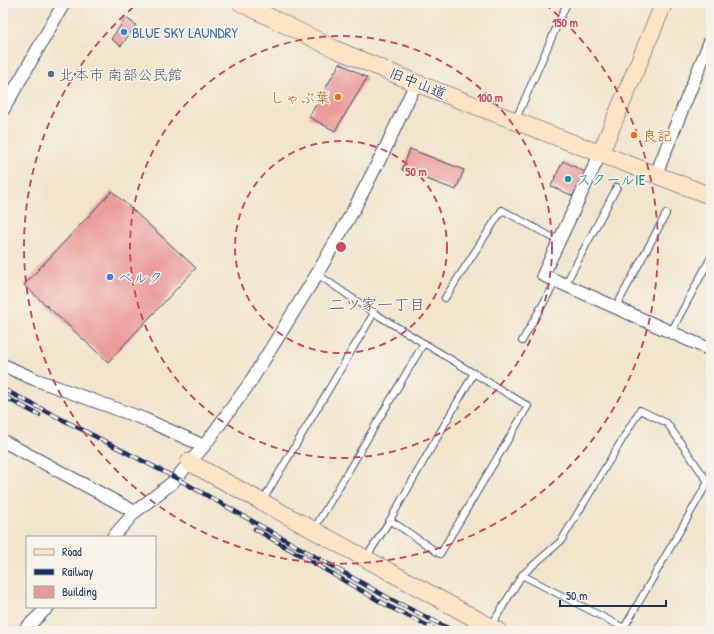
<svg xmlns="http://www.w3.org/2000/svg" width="714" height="634" font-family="'Patrick Hand','Klee One',sans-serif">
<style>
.building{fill:#ea9a98}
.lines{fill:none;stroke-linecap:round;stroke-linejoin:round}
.lane-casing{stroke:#3b4a6e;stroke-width:8}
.street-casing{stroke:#3b4a6e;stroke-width:14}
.secondary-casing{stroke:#3b4a6e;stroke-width:18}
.lane{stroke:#fff;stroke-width:6}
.street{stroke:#fff;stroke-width:12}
.secondary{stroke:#fee4c5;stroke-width:17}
.rail-casing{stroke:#1b2f5e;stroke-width:4.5}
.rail{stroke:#f7f3e8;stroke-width:3;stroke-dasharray:9;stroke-linecap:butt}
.ring{fill:none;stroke:#d1495b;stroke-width:2;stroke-dasharray:7 5}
.shop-dot{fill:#3f7fe0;stroke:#f7f3e8;stroke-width:1.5}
.service-dot{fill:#5c6f8a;stroke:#f7f3e8;stroke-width:1.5}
.food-dot{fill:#e8710a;stroke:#f7f3e8;stroke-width:1.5}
.culture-dot{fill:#0f9aa8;stroke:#f7f3e8;stroke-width:1.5}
.labels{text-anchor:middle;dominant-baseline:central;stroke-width:3;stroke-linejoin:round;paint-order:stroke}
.shop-label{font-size:15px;fill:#366cbe;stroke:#f7f3e8;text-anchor:start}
.service-label{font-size:15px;fill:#4e5e75;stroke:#f7f3e8;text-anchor:start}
.street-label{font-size:15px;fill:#1b2f5e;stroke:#f7f3e8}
.food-label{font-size:15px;fill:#c56008;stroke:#f7f3e8;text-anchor:end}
.culture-label{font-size:15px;fill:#0d838f;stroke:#f7f3e8;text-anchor:start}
.neighbourhood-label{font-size:16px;fill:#635472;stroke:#f7f3e8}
.centre{fill:#d1495b;stroke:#f7f3e8;stroke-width:2}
.ring-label{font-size:12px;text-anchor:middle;font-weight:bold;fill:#d1495b;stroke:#f7f3e8;stroke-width:3;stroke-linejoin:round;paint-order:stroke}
</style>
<rect width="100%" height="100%" fill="#f7f3e8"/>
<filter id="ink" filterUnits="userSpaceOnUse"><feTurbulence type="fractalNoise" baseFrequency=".025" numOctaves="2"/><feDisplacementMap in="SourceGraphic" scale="8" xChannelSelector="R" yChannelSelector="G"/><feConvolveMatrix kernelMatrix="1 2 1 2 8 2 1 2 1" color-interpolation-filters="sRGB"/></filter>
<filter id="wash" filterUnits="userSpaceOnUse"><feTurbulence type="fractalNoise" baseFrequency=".012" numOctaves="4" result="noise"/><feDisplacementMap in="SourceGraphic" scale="16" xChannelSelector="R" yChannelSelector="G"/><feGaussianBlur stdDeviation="0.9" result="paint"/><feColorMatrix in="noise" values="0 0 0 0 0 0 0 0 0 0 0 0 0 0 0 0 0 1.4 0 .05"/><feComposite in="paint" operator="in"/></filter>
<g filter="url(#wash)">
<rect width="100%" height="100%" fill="#f1e4ca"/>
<g id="blocks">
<path class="building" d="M 126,18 L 136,25 L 121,46 L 111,39 Z
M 340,63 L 367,78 L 335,131 L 309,117 Z
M 410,149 L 464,170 L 456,190 L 402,170 Z
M 563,161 L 585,172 L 573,196 L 551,186 Z
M 112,191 L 196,268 L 108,362 L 24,285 Z"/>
</g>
</g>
<g filter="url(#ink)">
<use href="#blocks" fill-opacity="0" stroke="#3b4a6e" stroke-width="1"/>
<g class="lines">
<g class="lane-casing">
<path id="lane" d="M 516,119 L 567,3
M 317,274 L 374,313 L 528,406 L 440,554 L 390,520
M 565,285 L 617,187
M 445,298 L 502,210 L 559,241
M 616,307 L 666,214
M 671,332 L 711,257
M 522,341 L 556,281
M 263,500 L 374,313
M 314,529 L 424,343
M 366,558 L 390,520 L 474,373
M 491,626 L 522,575 L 561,541 L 640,410 L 667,423 L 708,482 L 624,628 L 522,575"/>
</g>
<g class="street-casing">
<path id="street" d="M 3,110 L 64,3
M 601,152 L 543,275 L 711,350
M 656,174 L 711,39
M 3,365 L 34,379 L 144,419 L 204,446
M 3,441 L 135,512
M 113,537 L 135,512 L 173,482 L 204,446 L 249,384 L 317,274 L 354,209 L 386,147 L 416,83
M 23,631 L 48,607"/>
</g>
<g class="secondary-casing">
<path id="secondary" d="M 241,3 L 335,49 L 416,83 L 711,196
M 601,152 L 664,3
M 189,462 L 498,631"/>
</g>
<use href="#lane" class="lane"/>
<use href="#street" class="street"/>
<use href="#secondary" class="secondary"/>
<g class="rail-casing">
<path id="rail" d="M 3,389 L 176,478 L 392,600 L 454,631
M 3,396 L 39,415
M 255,529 L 388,606 L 438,631"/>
</g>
<use href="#rail" class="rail"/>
</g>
</g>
<g class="ring">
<circle cx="341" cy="247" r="106"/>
<circle cx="341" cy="247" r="211"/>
<path d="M545 4A317 317 0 1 1 137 4"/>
</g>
<g class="shop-dot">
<circle cx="124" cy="32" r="4"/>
<circle cx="110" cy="277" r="4"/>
</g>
<circle class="service-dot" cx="51" cy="74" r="4"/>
<g class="food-dot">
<circle cx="338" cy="97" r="4"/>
<circle cx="634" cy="135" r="4"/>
</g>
<circle class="culture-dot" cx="568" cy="179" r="4"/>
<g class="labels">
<g class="shop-label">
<text x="132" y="32">BLUE SKY LAUNDRY</text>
<text x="118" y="277">ベルク</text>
</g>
<g class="service-label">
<text x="59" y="74">北本市 南部公民館</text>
</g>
<g class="street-label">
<text transform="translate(418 83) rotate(22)">旧中山道</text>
</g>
<g class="food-label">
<text x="330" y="97">しゃぶ葉</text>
<text x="642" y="135" text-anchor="start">良記</text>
</g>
<g class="culture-label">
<text x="576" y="179">スクールIE</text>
</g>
<g class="neighbourhood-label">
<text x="377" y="304">二ツ家一丁目</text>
</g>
</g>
<circle cx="341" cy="247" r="6" class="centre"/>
<g class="ring-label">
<text x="565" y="27">150 m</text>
<text x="490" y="102">100 m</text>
<text x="416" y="176">50 m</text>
</g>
<rect width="714" height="634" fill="none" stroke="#f7f3e8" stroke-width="16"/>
<rect x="26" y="536" width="130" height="72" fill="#f7f3e8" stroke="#9fa5b1"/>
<rect x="34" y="549" width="20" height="6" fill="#fee4c5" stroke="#9fa5b1"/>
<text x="62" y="556" font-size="12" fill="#1b2f5e">Road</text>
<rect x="34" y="569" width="20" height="6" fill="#1b2f5e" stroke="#9fa5b1"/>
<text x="62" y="576" font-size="12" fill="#1b2f5e">Railway</text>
<rect x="34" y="586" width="20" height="12" fill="#ea9a98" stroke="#9fa5b1"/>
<text x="62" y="596" font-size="12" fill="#1b2f5e">Building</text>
<path d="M560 600v6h106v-6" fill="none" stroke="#1b2f5e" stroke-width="2"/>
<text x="566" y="600" font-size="12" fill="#1b2f5e" stroke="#f7f3e8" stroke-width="3" paint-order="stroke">50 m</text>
</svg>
